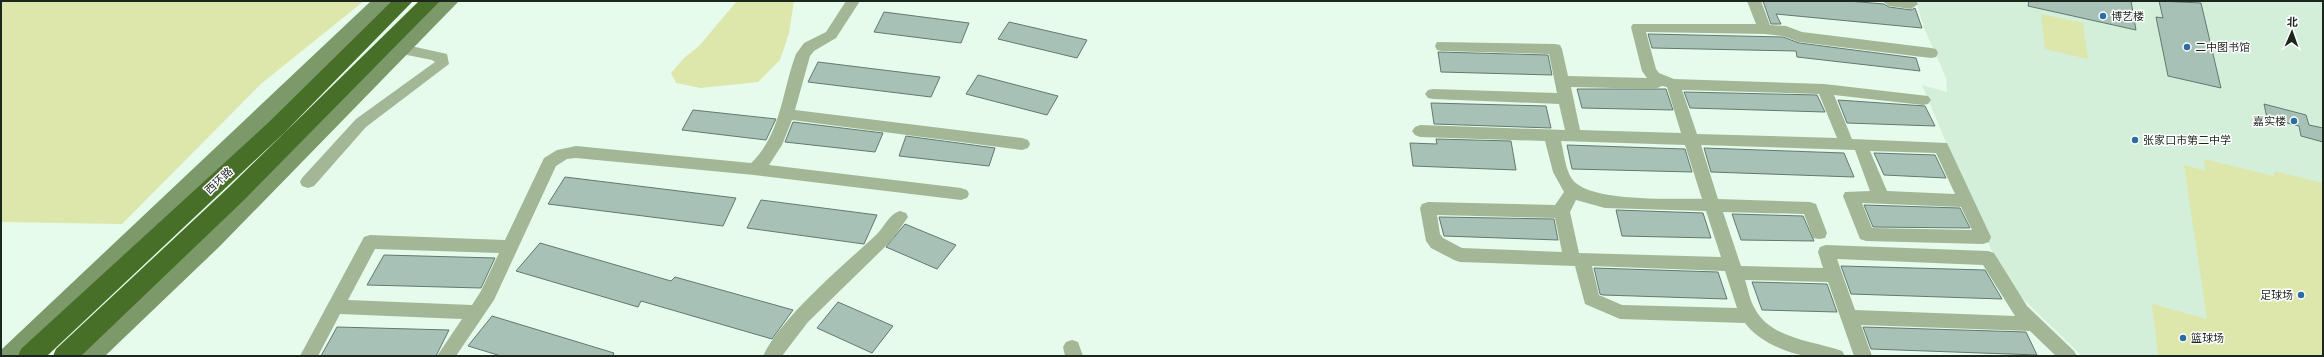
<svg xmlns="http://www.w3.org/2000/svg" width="2324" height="357" font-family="'Fira Sans','Noto Sans SC',sans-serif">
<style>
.built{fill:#d3efda}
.green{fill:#dde6ab}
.building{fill:#a7c1b7;stroke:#617970}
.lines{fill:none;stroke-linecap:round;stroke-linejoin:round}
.street{fill:#a3b797;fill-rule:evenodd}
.secondary{fill:#7c9969;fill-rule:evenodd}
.highway{fill:#486f28;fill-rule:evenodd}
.poi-dot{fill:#296da3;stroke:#fff;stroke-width:1.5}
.labels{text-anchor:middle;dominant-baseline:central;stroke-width:3;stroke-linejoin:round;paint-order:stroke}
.poi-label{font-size:11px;fill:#1d251f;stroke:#fff;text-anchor:start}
.street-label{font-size:11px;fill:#1d251f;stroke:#fff}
</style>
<rect width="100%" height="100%" fill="#e6fbeb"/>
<path class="built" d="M 1916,1 L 2323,1 L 2323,356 L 2082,356 L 2016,292 L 1998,266 L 1922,85 L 1947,92 L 1946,78 L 1924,28 Z"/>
<path class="green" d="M 1,1 L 364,1 L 262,83 L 122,224 L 1,222 Z
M 737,1 L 794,1 L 789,33 L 780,60 L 758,82 L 701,88 L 676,83 L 671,73 L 684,58 L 699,46 Z
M 2041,14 L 2083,23 L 2088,59 L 2045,49 Z
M 2204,159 L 2274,176 L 2274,171 L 2323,183 L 2323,356 L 2158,356 L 2152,304 L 2207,319 L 2184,165 L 2206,171 Z"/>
<path class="building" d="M 1763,1 L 1848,1 L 1884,4 L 1889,7 L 1911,10 L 1915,8 L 1922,28 L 1776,14 L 1781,24 L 1771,24 Z
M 2029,1 L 2131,1 L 2136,30 L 2028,6 Z
M 2159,1 L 2201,3 L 2221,88 L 2168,76 L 2156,17 L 2163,18 Z
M 884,12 L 969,23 L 961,43 L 874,32 Z
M 1009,22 L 1087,40 L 1077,58 L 998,39 Z
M 1648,34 L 1783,37 L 1799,43 L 1916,58 L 1920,71 L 1797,57 L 1796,51 L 1652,48 Z
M 1438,52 L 1548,55 L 1552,75 L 1441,72 Z
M 818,62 L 940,77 L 931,97 L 808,82 Z
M 978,75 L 1058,96 L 1047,115 L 966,94 Z
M 1577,89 L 1666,89 L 1673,110 L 1582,108 Z
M 1684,92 L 1817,95 L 1825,112 L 1690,108 Z
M 1838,100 L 1925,106 L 1935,126 L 1847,123 Z
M 1431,103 L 1546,106 L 1551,128 L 1434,124 Z
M 2264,104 L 2306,115 L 2309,125 L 2323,128 L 2323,142 L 2301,136 L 2299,126 L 2267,118 Z
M 693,110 L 776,119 L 766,140 L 682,130 Z
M 793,122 L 883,133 L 875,152 L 785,142 Z
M 906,136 L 995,148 L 989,166 L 899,156 Z
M 1436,139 L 1511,141 L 1516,170 L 1413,166 L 1410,143 L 1437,144 Z
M 1567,145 L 1685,149 L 1692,172 L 1572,169 Z
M 1704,148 L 1844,153 L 1854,177 L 1711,172 Z
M 1874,153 L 1935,155 L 1946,178 L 1884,175 Z
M 565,177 L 736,198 L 723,226 L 548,204 Z
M 761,200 L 877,215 L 864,244 L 747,228 Z
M 1864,205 L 1960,208 L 1970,228 L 1873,227 Z
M 1616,210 L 1703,213 L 1711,238 L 1622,236 Z
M 1732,214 L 1803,216 L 1814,241 L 1741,240 Z
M 1439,217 L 1554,219 L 1558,240 L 1444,236 Z
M 905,224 L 956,245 L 937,269 L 886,247 Z
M 540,243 L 671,281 L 675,277 L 793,310 L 772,339 L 641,301 L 638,307 L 516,271 Z
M 384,255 L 495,258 L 481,288 L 367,285 Z
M 1841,266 L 1985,270 L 2002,299 L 1851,294 Z
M 1594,268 L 1718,272 L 1727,299 L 1603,295 L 1600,294 Z
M 1752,282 L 1827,284 L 1837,312 L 1762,310 Z
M 838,302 L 893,326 L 872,353 L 817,328 Z
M 492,316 L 614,353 L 613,356 L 501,356 L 468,346 Z
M 337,327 L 449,330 L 436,356 L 321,356 Z
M 1863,327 L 2026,332 L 2037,355 L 1871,349 Z"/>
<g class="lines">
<path class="street" d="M 846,1 L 860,1 L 836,38 L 814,51 L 810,56 L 795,110 L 1022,138 L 1028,140 L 1030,144 L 1028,148 L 1022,150 L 792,120 L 782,145 L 769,165 L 961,188 L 967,190 L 969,194 L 967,198 L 961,200 L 754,175 L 576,158 L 567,159 L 556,166 L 494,300 L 456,356 L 437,356 L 462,319 L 340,314 L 318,356 L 300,356 L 364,237 L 370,235 L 505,240 L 544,158 L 557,150 L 576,146 L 751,163 C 781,135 782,91 796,54 L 804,43 L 826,32 ZM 375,249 L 499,253 L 481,291 L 472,305 L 348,300 Z
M 1747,1 L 1761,1 L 1770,25 L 1786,26 L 1802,32 L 1931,48 L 1936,49 L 1938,53 L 1936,57 L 1931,58 L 1799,42 L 1783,36 L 1765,34 L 1646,32 L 1656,69 L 1659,73 L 1674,79 L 1824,84 L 1928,96 L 1931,100 L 1928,104 L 1923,105 L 1834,95 L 1852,139 L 1947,143 L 1991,237 L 1989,242 L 1983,244 L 1866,241 L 1860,239 L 1843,196 L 1845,192 L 1870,191 L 1855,150 L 1701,145 L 1718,199 L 1810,202 L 1816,204 L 1827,233 L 1825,238 L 1819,239 L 1813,238 L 1804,214 L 1723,212 L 1741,266 L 1823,268 L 1818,252 L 1820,247 L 1826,245 L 1988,251 L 1994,253 L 2027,306 L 2074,351 L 2077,356 L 2056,356 L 2030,331 L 1861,325 L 1872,356 L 1854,356 L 1828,282 L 1745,280 C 1748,289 1750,301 1755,309 C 1771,339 1814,341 1842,351 L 1845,356 C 1833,356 1819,357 1807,356 C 1786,353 1758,341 1745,323 L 1620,319 L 1585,304 L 1575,266 L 1460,262 L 1454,260 L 1431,248 L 1426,241 L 1420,208 L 1422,204 L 1428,202 L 1555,205 L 1564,192 L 1553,172 L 1545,141 L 1420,137 L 1415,135 L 1412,131 L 1415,127 L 1420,125 L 1565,130 L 1559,104 L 1433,99 L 1428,98 L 1425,94 L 1428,90 L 1433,89 L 1557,93 L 1549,54 L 1442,51 L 1437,50 L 1435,46 L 1437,42 L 1555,44 L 1560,45 L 1562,49 L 1568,76 L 1647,78 L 1642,71 L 1631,27 L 1633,24 L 1756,24 ZM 1662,86 L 1667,87 L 1681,133 L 1580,130 L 1571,87 L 1655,89 ZM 1682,90 L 1819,94 L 1837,138 L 1697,134 ZM 1561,141 L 1685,145 L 1702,199 C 1673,198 1589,203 1572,179 C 1565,169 1564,153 1561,141 ZM 1870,151 L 1936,153 L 1955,194 L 1887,191 ZM 1576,200 L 1605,208 L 1706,211 L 1721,257 L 1579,253 L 1570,212 ZM 1862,203 L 1961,207 L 1972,230 L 1872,228 ZM 1437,215 L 1555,218 L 1562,252 L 1462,248 L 1443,238 L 1440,234 ZM 1837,259 L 1983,265 L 2015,316 L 1855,310 ZM 1592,266 L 1725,271 L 1737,308 L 1622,305 L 1599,295 Z
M 1882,1 L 1916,1 L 1918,4 L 1911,9 L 1889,6 Z
M 402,44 L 447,54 L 449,64 L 366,127 L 314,186 L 308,188 L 302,186 L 300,182 L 302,178 L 356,119 L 435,62 L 432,60 L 397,53 L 395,49 L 397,45 Z
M 900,211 L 906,213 L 908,217 L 892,240 L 808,322 L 782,356 L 763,356 C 783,315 843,266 877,234 C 885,226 889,214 900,211 Z
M 1072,340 L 1078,342 L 1083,356 L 1065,356 L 1063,347 L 1066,342 Z"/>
<path class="secondary" d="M 371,1 L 393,1 L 297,97 L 27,356 L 1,356 L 2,349 Z
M 438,1 L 459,1 L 220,246 L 105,356 L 77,356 L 80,349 L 204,234 Z"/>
<path class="highway" d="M 392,1 L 413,1 L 285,132 L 47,356 L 18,356 L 21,349 L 269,122 Z
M 419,1 L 440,1 L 244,200 L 81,356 L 53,356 L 56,349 L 228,188 Z"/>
</g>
<g class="poi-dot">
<circle cx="2103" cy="16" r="4"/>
<circle cx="2187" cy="47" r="4"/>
<circle cx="2294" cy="121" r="4"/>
<circle cx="2135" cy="140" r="4"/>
<circle cx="2301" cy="295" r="4"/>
<circle cx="2183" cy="338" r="4"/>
</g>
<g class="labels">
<g class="poi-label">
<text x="2111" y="16">博艺楼</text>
<text x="2195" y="47">二中图书馆</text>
<text x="2286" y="121" text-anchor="end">嘉实楼</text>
<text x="2143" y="140">张家口市第二中学</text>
<text x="2293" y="295" text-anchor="end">足球场</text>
<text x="2191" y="338">篮球场</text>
</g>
<g class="street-label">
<text transform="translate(219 181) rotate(-43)">西环路</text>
</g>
</g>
<rect width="2324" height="357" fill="none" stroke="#1d251f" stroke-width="4"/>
<g transform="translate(2292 32) rotate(2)" stroke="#ffffff" stroke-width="3" paint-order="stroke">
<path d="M0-3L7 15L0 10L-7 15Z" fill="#1d251f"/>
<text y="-6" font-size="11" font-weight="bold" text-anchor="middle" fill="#1d251f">北</text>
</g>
</svg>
